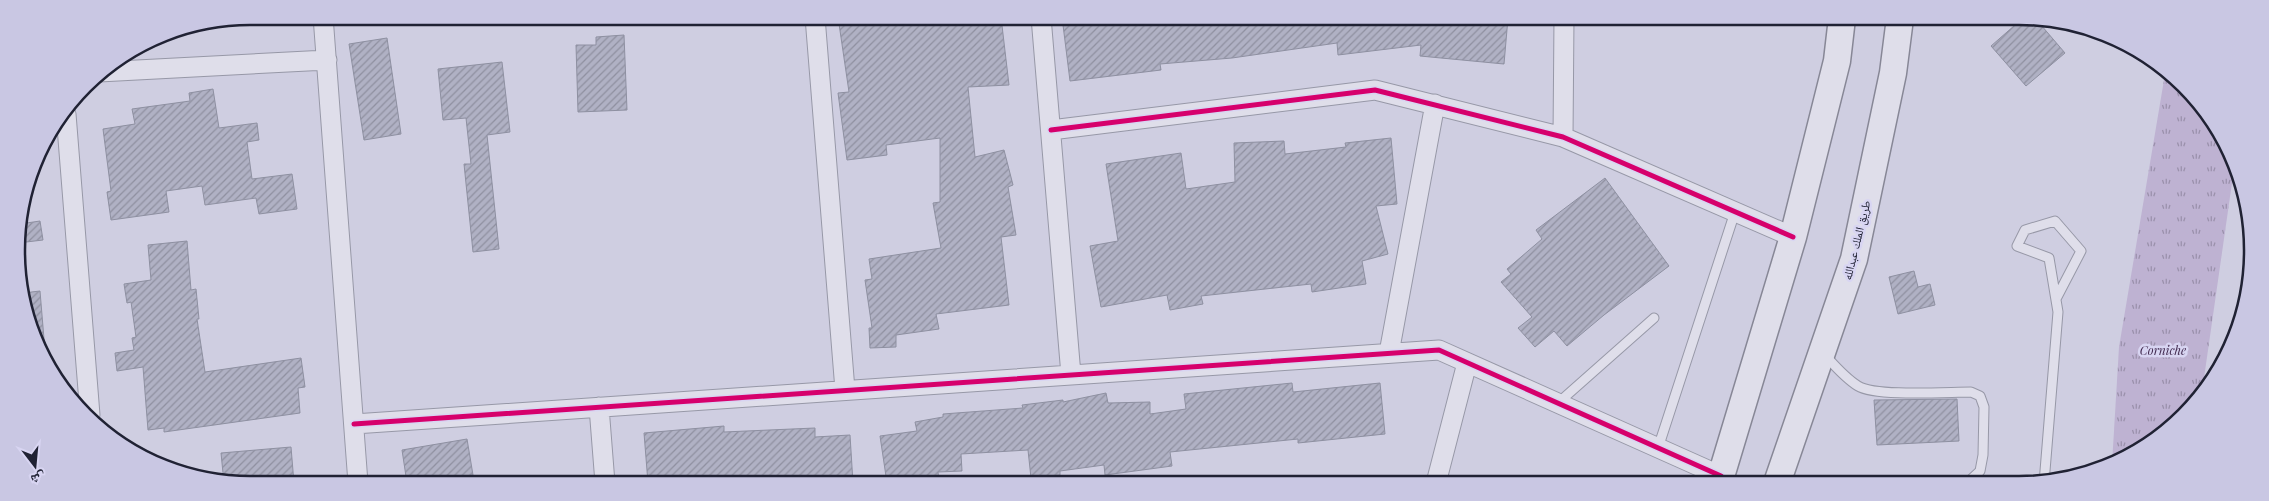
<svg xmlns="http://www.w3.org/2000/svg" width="2269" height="501" font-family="'Playfair Display','Noto Naskh Arabic',serif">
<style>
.grass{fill:url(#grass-tufts)}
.building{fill:url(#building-hatch);stroke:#8e90a1}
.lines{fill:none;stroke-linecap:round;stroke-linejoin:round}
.lane-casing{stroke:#9798a7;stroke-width:11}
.street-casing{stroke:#9798a7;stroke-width:21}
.secondary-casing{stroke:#878796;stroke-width:29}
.path{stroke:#b6b6c2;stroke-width:3;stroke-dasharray:4 2.5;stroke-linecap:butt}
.lane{stroke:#dfdeea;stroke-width:9}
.street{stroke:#dfdeea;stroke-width:19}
.secondary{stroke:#dfdeea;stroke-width:26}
.cycleway-casing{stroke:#d8d5f2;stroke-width:8}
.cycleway{stroke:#d6006c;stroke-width:5}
.labels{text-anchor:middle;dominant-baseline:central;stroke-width:5;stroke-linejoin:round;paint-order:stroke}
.street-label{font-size:12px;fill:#202234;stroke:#d8d5f2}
.park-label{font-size:12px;font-style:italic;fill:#41294f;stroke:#d8d5f2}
.rim{fill:none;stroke:#202234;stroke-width:2.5}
</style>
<defs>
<pattern id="grass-tufts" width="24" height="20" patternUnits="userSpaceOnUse" patternTransform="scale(1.25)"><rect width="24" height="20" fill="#beb2d2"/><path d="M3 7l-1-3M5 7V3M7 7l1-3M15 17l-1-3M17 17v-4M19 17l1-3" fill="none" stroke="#9a90ab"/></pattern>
<pattern id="building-hatch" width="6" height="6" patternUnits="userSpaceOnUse" patternTransform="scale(1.25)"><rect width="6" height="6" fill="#b0b1c4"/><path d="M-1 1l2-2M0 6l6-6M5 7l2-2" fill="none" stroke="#8f90a0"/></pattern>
</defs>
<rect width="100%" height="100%" fill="#cfcee1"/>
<path class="grass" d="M 2165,74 L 2205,108 L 2234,169 L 2202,392 L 2184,416 L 2122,461 L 2112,464 L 2119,347 Z"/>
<path class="building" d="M 838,17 L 1001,17 L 1009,85 L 968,87 L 975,157 L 1004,150 L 1013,185 L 1008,187 L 1016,235 L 1001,237 L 1009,305 L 936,314 L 939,329 L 896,335 L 896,347 L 870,348 L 869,328 L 872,328 L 865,280 L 872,279 L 869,259 L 941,248 L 933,203 L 940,202 L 940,138 L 886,145 L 887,155 L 847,160 L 838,93 L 849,92 Z
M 1062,17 L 1257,17 L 1508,18 L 1504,64 L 1420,56 L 1421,45 L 1338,55 L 1337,43 L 1232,58 L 1160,64 L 1161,70 L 1070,81 Z
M 2023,18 L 2035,18 L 2065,53 L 2026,86 L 1991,46 Z
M 624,35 L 627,110 L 578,112 L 576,45 L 596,45 L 596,37 Z
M 387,38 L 401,134 L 364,140 L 349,44 Z
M 502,62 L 510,132 L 487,135 L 499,249 L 473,252 L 464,164 L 471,164 L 466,118 L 443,120 L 438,69 Z
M 213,89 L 219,128 L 257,123 L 259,140 L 247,142 L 252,179 L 292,174 L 297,209 L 259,214 L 256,198 L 205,205 L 202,186 L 166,191 L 169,212 L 111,220 L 107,192 L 111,191 L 103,129 L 135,124 L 132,109 L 190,101 L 189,93 Z
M 1391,138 L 1397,204 L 1376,206 L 1388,254 L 1362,261 L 1366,284 L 1312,292 L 1311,284 L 1201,296 L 1203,304 L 1170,310 L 1167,295 L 1101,307 L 1090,246 L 1118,241 L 1106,164 L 1181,153 L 1186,189 L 1235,182 L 1234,143 L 1284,141 L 1285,154 L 1346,147 L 1345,143 Z
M 1605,178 L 1669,266 L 1604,315 L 1567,346 L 1554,331 L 1535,347 L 1518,328 L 1532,317 L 1501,282 L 1511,274 L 1507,269 L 1542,239 L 1536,230 Z
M 40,221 L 43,240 L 18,243 L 17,235 L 20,224 Z
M 187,241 L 191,290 L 196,289 L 199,319 L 197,319 L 205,372 L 301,358 L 305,387 L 298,388 L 300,413 L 164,432 L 164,428 L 148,430 L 143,367 L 117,371 L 115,353 L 134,350 L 132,338 L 136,337 L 131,302 L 127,303 L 124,284 L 151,280 L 148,245 Z
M 1914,271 L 1918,287 L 1930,284 L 1935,305 L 1898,314 L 1889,277 Z
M 40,291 L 45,351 L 44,351 L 24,311 L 23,293 Z
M 1292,383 L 1293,392 L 1380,383 L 1385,434 L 1298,443 L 1298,439 L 1170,452 L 1172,466 L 1105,475 L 1104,465 L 1060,471 L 1060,475 L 1031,478 L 1028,450 L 961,454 L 962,471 L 938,472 L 939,481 L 887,483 L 880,436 L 917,431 L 915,422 L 943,417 L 943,414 L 1023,408 L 1022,405 L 1063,400 L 1063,402 L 1106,393 L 1108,403 L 1150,402 L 1150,414 L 1186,409 L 1184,394 Z
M 1957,399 L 1959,441 L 1877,445 L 1874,400 Z
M 724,426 L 724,432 L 815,428 L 815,437 L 850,435 L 853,483 L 648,483 L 644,433 Z
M 467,439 L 473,475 L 422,483 L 407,483 L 402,450 Z
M 291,447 L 294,483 L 224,483 L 221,453 Z"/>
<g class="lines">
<g class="lane-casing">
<path id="lane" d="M 1824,354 C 1835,366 1845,378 1858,386 C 1876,397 1947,392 1971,392 L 1980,396 L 1984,407 L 1983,455 L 1980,471 L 1967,483
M 1558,403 L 1654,318
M 1658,448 L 1735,212
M 1781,481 L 1839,483
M 2044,483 L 2058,312 L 2049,258 L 2017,246 L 2025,230 L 2055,221 L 2081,251 L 2056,299"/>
</g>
<g class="street-casing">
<path id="street" d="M 323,16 L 358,483
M 815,17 L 845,390
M 1041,17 L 1071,375
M 99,72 L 327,60
M 66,114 L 90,415
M 1051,130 L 1375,90 L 1563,137 L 1793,237
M 1563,137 L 1564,18
M 1389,353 L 1435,104
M 599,407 L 605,483
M 354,424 L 1439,350 L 1721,476
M 1436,483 L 1467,363"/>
</g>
<g class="secondary-casing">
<path id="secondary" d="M 1719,483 L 1793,237 L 1837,61 L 1842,18
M 1777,483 L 1854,259 L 1893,73 L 1900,18"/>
</g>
<path class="path" d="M 2236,328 L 2248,244"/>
<use href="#lane" class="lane"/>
<use href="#street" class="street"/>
<use href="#secondary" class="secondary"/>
<g class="cycleway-casing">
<path id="cycleway" d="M 1051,130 L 1375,90 L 1563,137 L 1793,237
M 354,424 L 1439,350 L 1721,476"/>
</g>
<use href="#cycleway" class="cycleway"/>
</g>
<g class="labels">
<g class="street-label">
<text transform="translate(1856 240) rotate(-76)">طريق الملك عبدالله</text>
</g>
<g class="park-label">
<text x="2163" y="350">Corniche</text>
</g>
</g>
<path d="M0 0H2269V501H0ZM250 25H2019A225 225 0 0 1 2244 250V251A225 225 0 0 1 2019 476H250A225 225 0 0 1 25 251V250A225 225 0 0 1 250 25Z" fill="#c9c7e3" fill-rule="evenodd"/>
<path class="rim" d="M250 25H2019A225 225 0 0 1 2244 250V251A225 225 0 0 1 2019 476H250A225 225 0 0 1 25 251V250A225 225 0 0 1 250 25Z"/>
<g transform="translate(35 466) rotate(164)" stroke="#d8d5f2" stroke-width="4" paint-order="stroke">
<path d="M0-4L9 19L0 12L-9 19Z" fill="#202234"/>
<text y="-8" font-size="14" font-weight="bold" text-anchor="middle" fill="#202234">ش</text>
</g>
</svg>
